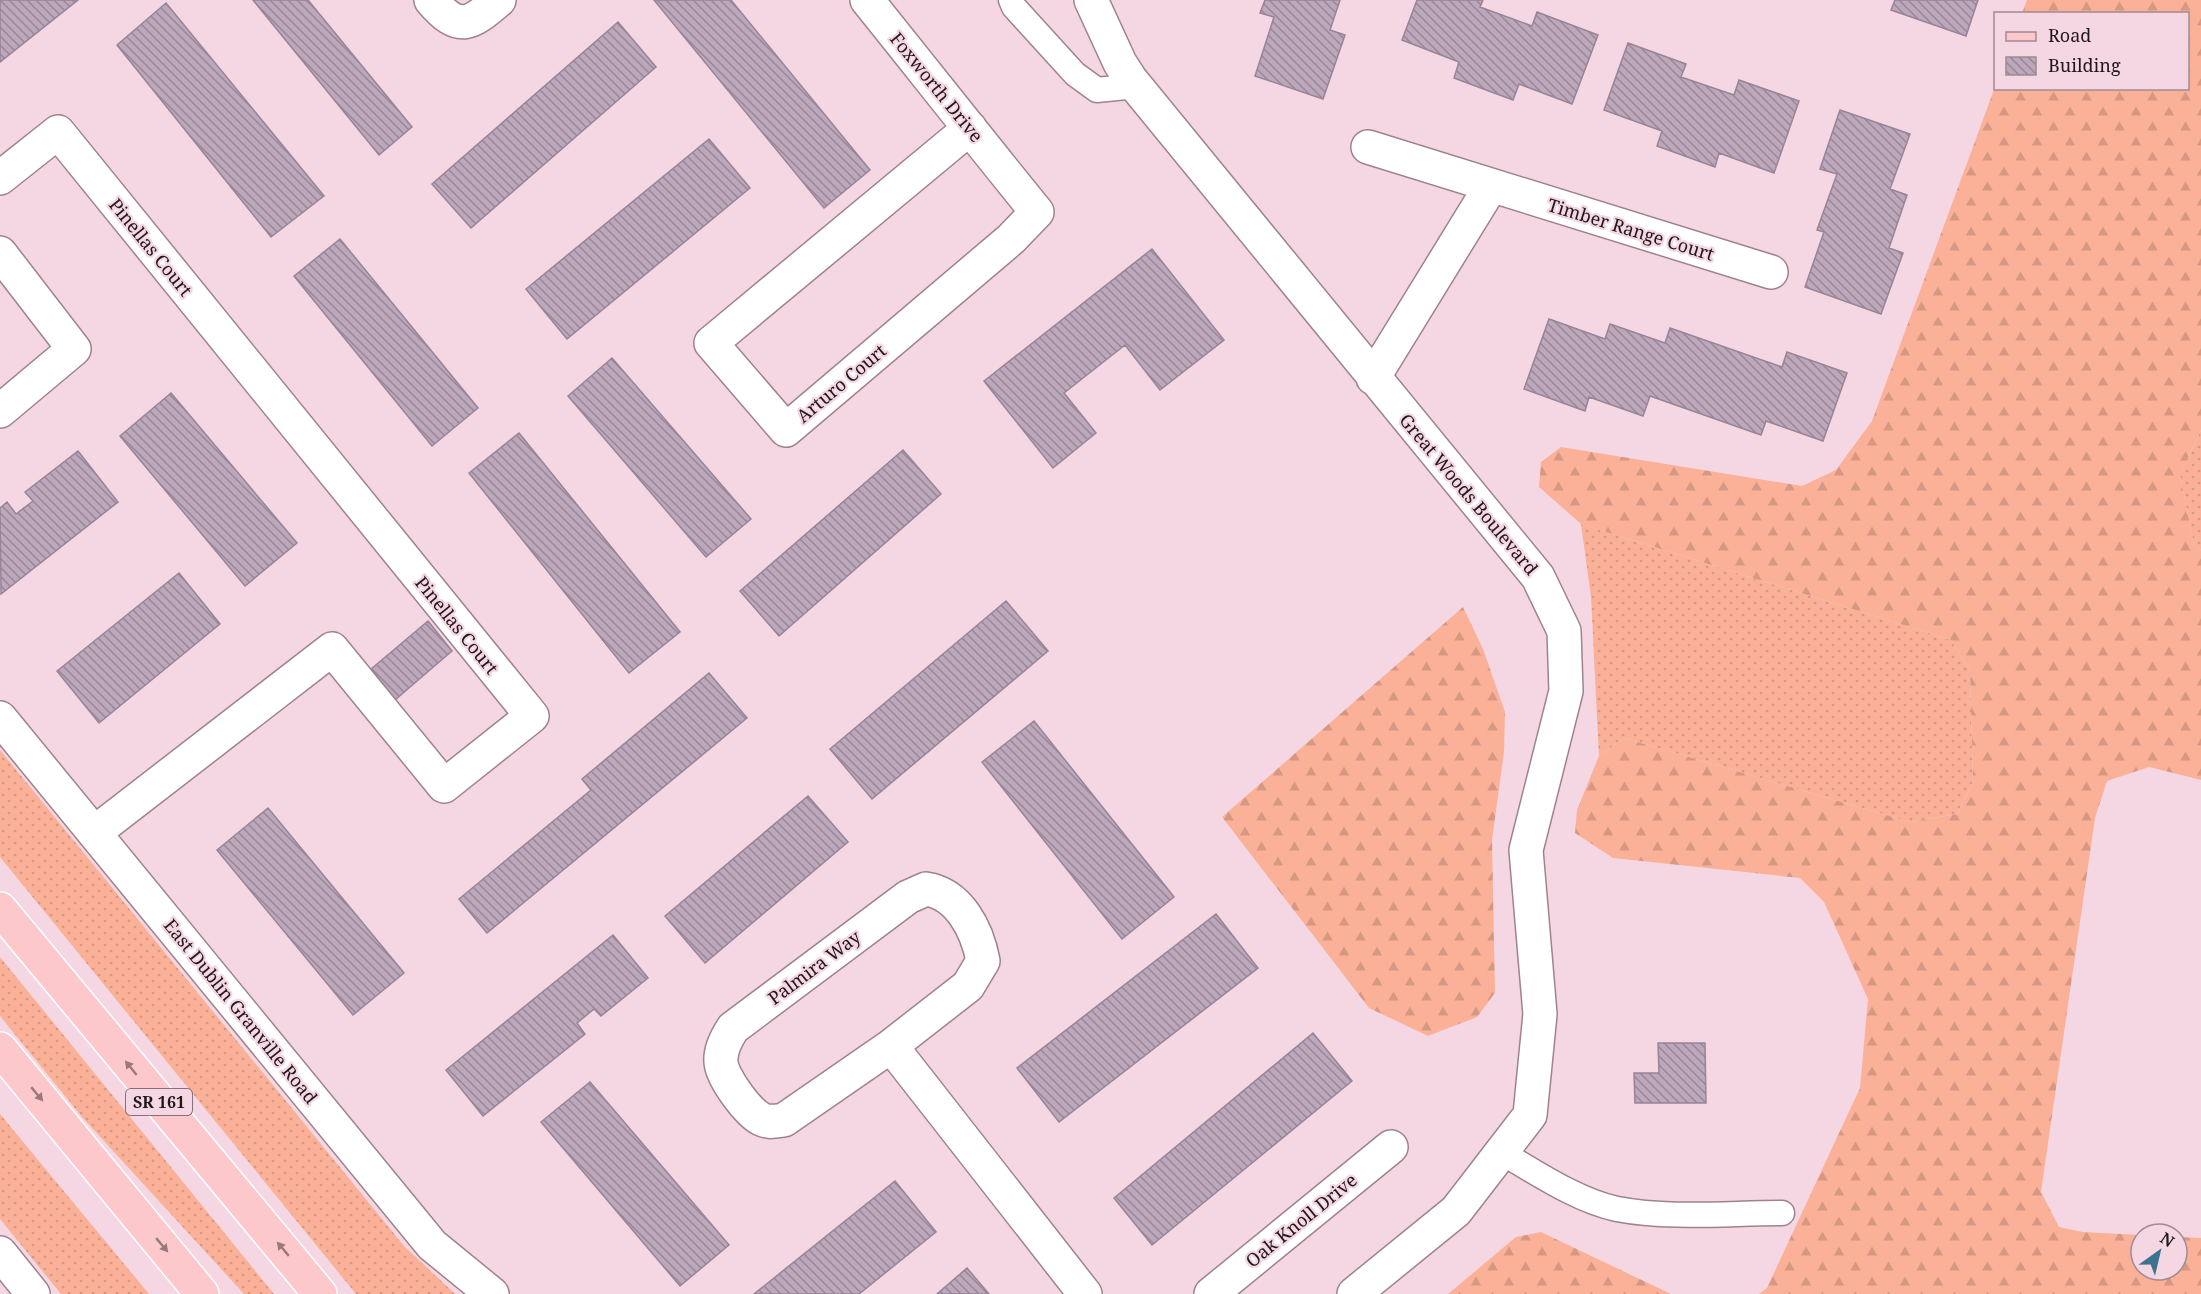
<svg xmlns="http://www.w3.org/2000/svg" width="2201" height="1294" font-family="'Noto Serif',serif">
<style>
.grass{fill:url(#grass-dots)}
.forest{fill:url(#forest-firs)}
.building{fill:url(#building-back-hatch);stroke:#988497;stroke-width:1.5}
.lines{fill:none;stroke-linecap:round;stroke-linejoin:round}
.service-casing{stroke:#9e838f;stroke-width:27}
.minor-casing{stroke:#9e838f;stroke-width:36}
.primary-casing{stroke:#fff;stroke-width:36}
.service{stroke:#fff;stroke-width:24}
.minor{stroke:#fff;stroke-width:33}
.primary{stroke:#fdc8cb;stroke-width:33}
.oneway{fill:#9a787c}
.labels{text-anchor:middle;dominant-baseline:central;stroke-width:4.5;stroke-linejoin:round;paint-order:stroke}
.shield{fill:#f4d7e3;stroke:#605057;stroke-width:1.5}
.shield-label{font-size:16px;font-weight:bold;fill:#21161b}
.street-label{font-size:18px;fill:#21161b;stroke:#f4d7e3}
</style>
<defs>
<pattern id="grass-dots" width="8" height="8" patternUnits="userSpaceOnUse" patternTransform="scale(1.5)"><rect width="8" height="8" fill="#fab198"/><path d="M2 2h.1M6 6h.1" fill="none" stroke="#d69882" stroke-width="1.8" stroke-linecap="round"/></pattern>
<pattern id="forest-firs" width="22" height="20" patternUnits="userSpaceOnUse" patternTransform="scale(1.5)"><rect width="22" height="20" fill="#fab198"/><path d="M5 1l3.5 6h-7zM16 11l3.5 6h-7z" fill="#d69882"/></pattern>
<pattern id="building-back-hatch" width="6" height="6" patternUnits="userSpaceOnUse" patternTransform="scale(1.5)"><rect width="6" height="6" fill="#bca7bb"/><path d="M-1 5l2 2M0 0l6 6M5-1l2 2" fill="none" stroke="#988797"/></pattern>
</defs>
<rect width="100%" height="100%" fill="#f4d7e3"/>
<path class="grass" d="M 2201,430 L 2201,550 L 2194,546 L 2180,475 Z
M 1581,524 L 1951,640 L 1970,671 L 1973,782 L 1957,814 L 1910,822 L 1624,738 L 1599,756 L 1591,597 Z
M 0,750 L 404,1246 L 455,1294 L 356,1294 L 0,857 Z
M 0,957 L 274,1294 L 244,1294 L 82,1117 L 0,1016 Z
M 0,1114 L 149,1294 L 61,1294 L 0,1219 Z"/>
<path class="forest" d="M 2027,0 L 2201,0 L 2201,430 L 2180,475 L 2194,545 L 2201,550 L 2201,780 L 2149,767 L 2107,781 L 2095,818 L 2041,1192 L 2059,1227 L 2083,1232 L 2141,1235 L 2141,1270 L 2177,1270 L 2177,1237 L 2201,1238 L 2201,1294 L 1759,1294 L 1767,1288 L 1860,1088 L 1868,999 L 1824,902 L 1800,878 L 1613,858 L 1575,833 L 1577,810 L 1599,756 L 1624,738 L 1910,822 L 1957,814 L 1973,782 L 1970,671 L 1951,640 L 1581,524 L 1539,487 L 1541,462 L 1561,447 L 1802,486 L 1836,470 L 1872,421 L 1995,87 L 2188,88 L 2188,14 L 2022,13 Z
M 1463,607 L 1483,649 L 1505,712 L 1504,752 L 1492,840 L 1495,993 L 1477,1017 L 1428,1036 L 1369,1008 L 1222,817 Z
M 1541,1232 L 1671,1294 L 1448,1294 L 1516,1237 Z"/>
<path class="building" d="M 0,0 L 78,0 L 0,62 Z
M 253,0 L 308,0 L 412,127 L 379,155 Z
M 654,0 L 731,0 L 870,170 L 824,208 Z
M 1265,0 L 1340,0 L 1330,30 L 1345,35 L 1323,99 L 1255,76 L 1274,17 L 1260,13 Z
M 1417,0 L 1483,0 L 1480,7 L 1532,26 L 1537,12 L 1598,35 L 1572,104 L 1519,84 L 1513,100 L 1454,78 L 1459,62 L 1402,40 Z
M 1895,0 L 1978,0 L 1966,36 L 1891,10 Z
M 166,3 L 324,196 L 271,237 L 117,45 Z
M 618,22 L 656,67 L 471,228 L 432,184 Z
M 1628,43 L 1686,64 L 1681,77 L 1734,95 L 1739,80 L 1799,101 L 1774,173 L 1719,153 L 1715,167 L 1657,146 L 1662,131 L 1604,110 Z
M 1840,110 L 1910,134 L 1890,189 L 1907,195 L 1889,248 L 1903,253 L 1881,314 L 1805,287 L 1824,232 L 1817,230 L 1837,174 L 1820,169 Z
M 709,139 L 750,188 L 567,339 L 526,289 Z
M 340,239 L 478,408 L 432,446 L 294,276 Z
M 1152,249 L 1224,340 L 1160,390 L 1125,345 L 1064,393 L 1096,433 L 1053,468 L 984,381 Z
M 1549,319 L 1605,339 L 1610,324 L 1665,343 L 1670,328 L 1782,367 L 1787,352 L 1847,373 L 1823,441 L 1766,421 L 1761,435 L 1650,396 L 1643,416 L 1589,397 L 1585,411 L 1524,389 Z
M 612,358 L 751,519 L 706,557 L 568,396 Z
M 171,393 L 297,543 L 245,586 L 120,436 Z
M 519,433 L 680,632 L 629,673 L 469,473 Z
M 903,450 L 941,494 L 779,636 L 740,591 Z
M 78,451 L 118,502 L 1,594 L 0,508 L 7,502 L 16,514 L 33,501 L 25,492 Z
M 179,573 L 220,624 L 99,723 L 57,671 Z
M 1006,601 L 1048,651 L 872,799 L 830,749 Z
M 428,621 L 452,651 L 395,700 L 371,669 Z
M 709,673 L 747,718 L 487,933 L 459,899 L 591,790 L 582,779 Z
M 1034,721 L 1174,897 L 1122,939 L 982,762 Z
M 808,796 L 848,842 L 705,963 L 665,916 Z
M 268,808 L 404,973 L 353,1015 L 217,850 Z
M 1216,914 L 1258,968 L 1059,1122 L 1017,1068 Z
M 613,935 L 648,978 L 601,1016 L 594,1009 L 577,1023 L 585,1034 L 483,1116 L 446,1070 Z
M 1313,1033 L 1352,1081 L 1152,1245 L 1114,1198 Z
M 1658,1043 L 1705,1043 L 1706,1103 L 1635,1103 L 1634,1073 L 1659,1073 Z
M 590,1082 L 729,1245 L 680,1286 L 541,1122 Z
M 895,1181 L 936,1232 L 859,1294 L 754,1294 Z
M 967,1268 L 989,1294 L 937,1294 Z"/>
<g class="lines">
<g class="service-casing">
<path id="service" d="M 1011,0 L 1014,7 L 1075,74 L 1097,90 L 1136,86
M 1501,1152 C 1535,1172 1578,1201 1617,1209 C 1670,1219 1728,1213 1782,1213"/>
</g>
<g class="minor-casing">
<path id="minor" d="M 431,0 C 459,33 470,25 499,0
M 867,0 C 924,71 980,142 1037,212 L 1011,239 L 786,430 L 711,343 L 970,128
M 1091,0 L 1120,63 L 1131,80 L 1538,577 L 1564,631 L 1566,691 L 1526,850 L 1540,1014 L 1530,1115 L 1456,1211 L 1354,1294
M 1368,147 L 1771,272
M 0,178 L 58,132 L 532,716 L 444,786 L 332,649 L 94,833
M 0,253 L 74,349 L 0,411
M 1373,378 L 1491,186
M 0,718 L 432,1245 L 492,1294
M 926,889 C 959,894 977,929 983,961 L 968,986 L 891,1046 L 784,1120 C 776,1121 769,1123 761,1119 C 748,1112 722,1078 721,1062 C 720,1050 727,1037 733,1028 L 908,897 Z
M 891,1046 L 1085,1294
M 0,1253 L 33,1294
M 1211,1294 L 1391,1147"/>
</g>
<g class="primary-casing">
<path id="primary" d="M 0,909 L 320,1294
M 0,1049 L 202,1294"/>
</g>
<use href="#service" class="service"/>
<use href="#minor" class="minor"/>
<use href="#primary" class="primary"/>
</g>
<defs><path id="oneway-solid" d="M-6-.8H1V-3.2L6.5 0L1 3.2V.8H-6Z" transform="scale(1.5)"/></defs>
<g class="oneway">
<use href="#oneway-solid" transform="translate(131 1068) rotate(-129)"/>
<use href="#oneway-solid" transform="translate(37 1094) rotate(50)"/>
<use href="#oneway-solid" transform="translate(162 1245) rotate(50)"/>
<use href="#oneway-solid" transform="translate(283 1249) rotate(-130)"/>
</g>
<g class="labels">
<rect class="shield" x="126" y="1089" width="66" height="26" rx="4.5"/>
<g class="shield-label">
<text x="159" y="1102">SR 161</text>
</g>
<g class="street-label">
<text transform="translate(937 87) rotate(51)">Foxworth Drive</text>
<text transform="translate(1631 229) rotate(17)">Timber Range Court</text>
<text transform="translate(151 247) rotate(51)">Pinellas Court</text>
<text transform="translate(841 383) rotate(-40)">Arturo Court</text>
<text transform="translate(1469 494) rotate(50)">Great Woods Boulevard</text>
<text transform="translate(457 625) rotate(51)">Pinellas Court</text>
<text transform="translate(814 967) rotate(-37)">Palmira Way</text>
<text transform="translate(241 1011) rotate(51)">East Dublin Granville Road</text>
<text transform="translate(1301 1220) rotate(-39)">Oak Knoll Drive</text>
</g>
</g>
<rect x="1994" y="12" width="195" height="78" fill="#f4d7e3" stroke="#a08a93" stroke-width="1.5"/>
<rect x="2006" y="32" width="30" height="9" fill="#fdc8cb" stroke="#a08a93" stroke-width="1.5"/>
<text x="2048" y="42" font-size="18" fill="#21161b">Road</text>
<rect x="2006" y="57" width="30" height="18" fill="url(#building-back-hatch)" stroke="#a08a93" stroke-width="1.5"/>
<text x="2048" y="72" font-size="18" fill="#21161b">Building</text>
<g transform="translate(2159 1252) rotate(34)"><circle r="28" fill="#f4d7e3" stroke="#a08a93" stroke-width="1.5"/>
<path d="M0-4.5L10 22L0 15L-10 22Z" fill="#3c748e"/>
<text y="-9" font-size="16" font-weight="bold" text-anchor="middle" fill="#21161b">N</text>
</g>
</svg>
